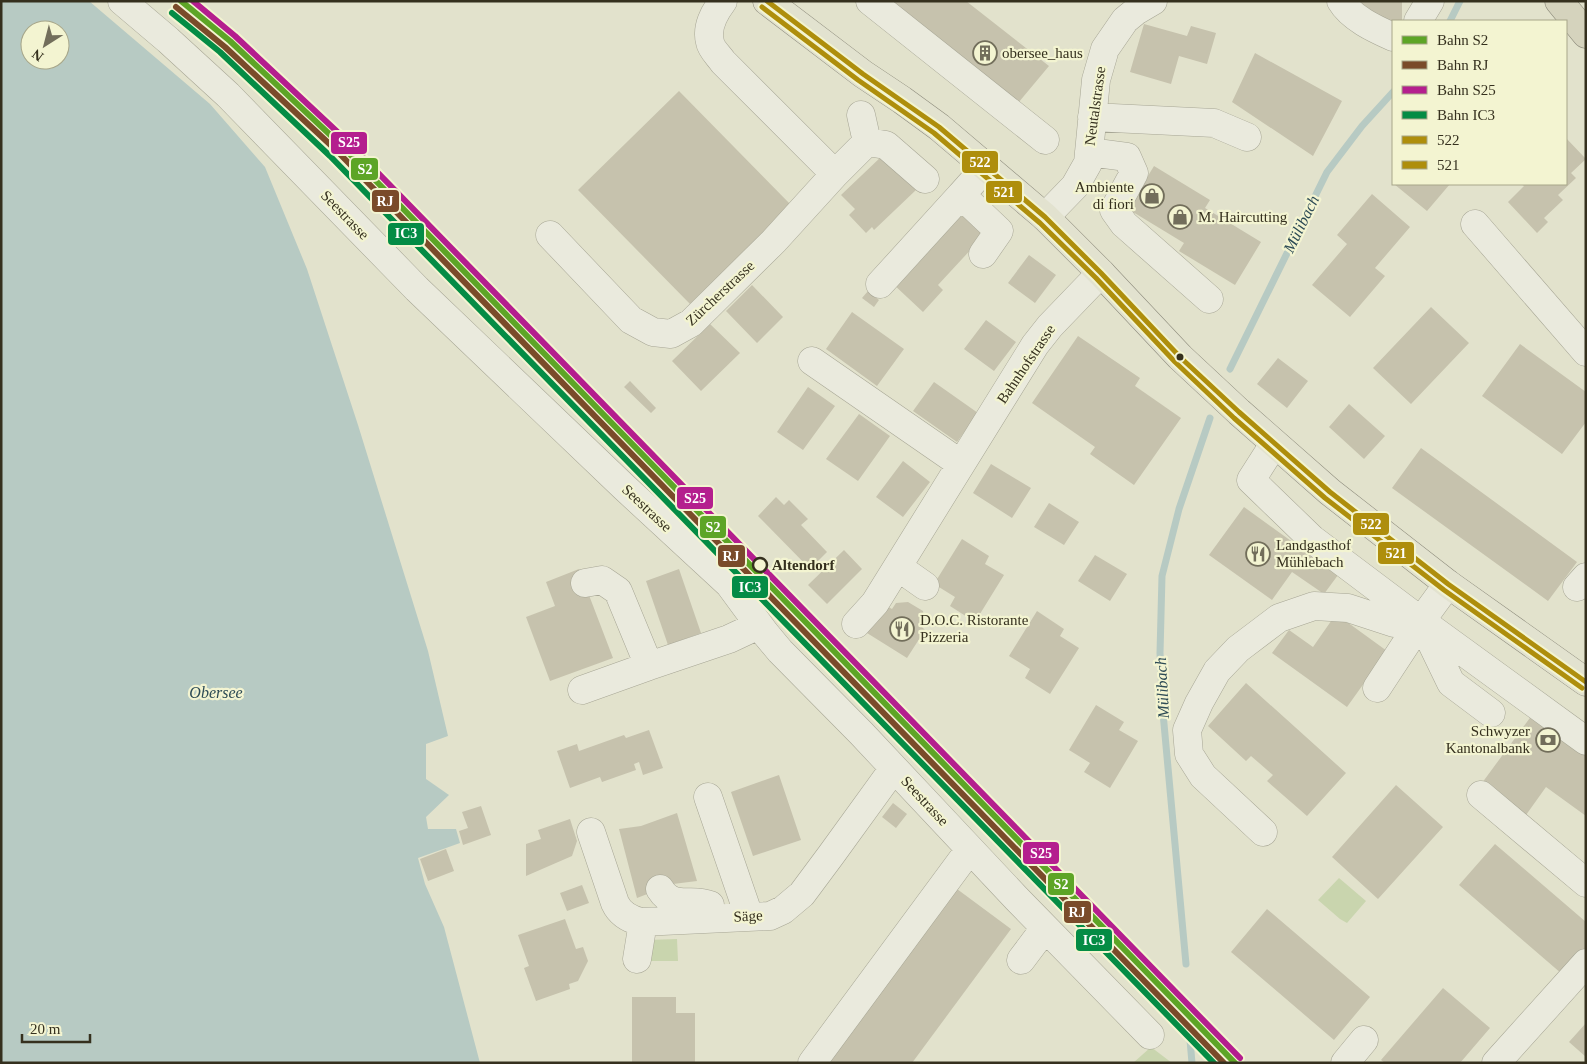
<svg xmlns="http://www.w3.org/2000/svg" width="1587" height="1064" font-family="'Times New Roman',serif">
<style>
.green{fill:#c9d5ae}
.water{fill:#b7cac3;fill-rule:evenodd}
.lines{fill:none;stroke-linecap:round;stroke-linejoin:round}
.stream{stroke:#b7cac3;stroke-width:7}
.building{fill:#c6c2ad}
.minor-casing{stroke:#a7a695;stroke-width:29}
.major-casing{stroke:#8d8b7c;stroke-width:29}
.highway-casing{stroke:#8d8b7c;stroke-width:29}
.minor{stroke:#eaeadd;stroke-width:28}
.major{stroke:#e2e2cf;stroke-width:28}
.highway{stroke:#d5d3bd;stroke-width:28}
.bus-1-casing{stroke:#f3f4d1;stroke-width:9}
.bus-2-casing{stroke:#f3f4d1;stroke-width:9}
.bus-1{stroke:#ae8e0c;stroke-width:5}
.bus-2{stroke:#ae8e0c;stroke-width:5}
.rail-1-casing{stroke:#f3f4d1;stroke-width:10}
.rail-2-casing{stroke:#f3f4d1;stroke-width:10}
.rail-3-casing{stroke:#f3f4d1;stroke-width:10}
.rail-4-casing{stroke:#f3f4d1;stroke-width:10}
.rail-1{stroke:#5da526;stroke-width:6}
.rail-2{stroke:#7a4b2a;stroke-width:6}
.rail-3{stroke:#b41e8e;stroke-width:6}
.rail-4{stroke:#048c45;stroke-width:6}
.bus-dot{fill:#35301e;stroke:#f3f4d1;stroke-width:2}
.stop-dot{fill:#f3f4d1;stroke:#35301e;stroke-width:2.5}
.labels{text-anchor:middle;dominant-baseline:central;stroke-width:4.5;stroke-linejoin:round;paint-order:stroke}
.poi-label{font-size:15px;fill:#35301e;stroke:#f3f4d1;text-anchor:start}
.street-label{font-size:15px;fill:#35301e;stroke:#f3f4d1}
.stop-label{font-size:15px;font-weight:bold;fill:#35301e;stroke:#f3f4d1;text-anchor:start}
.water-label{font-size:16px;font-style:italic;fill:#2d4b55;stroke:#f3f4d1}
.line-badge{stroke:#f3f4d1;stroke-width:2}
.badge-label{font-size:14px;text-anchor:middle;font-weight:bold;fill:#fff}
</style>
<rect width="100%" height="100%" fill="#e2e2cc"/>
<path class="green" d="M 1339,878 L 1366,901 L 1347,923 L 1340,919 L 1318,900 Z
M 677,939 L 678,961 L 645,961 L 648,940 Z
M 1151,1047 L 1172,1063 L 1133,1063 Z"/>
<path class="water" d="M 1,1 L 89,1 L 210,104 L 265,167 L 307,269 L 358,425 L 428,651 L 448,736 L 426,744 L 426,779 L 449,795 L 426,817 L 428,829 L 456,829 L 460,843 L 418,858 L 425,884 L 444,927 L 480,1063 L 1,1063 ZM 30,30 L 60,30 L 60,60 L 30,60 Z"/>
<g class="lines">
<path class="stream" d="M 1450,21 L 1460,1
M 1230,369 L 1327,172 L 1362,126 L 1393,92
M 1186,964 L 1163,713 L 1160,653 L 1162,576 L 1179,509 L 1210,418
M 1190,1040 L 1192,1063"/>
</g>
<path class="building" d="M 869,1 L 966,1 L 1049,66 L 1013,109 Z
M 1360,1 L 1402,1 L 1402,21 L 1377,20 Z
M 1144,24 L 1187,36 L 1191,26 L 1216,33 L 1207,64 L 1179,56 L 1171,84 L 1130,72 Z
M 1255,53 L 1342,101 L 1313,156 L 1232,102 Z
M 679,91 L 791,205 L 690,304 L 578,190 Z
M 1566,138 L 1586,159 L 1571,173 L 1576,178 L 1558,195 L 1563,200 L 1544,218 L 1548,222 L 1537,233 L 1508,202 L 1524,186 L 1521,184 L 1566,184 Z
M 883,155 L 916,190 L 874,230 L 872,227 L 866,233 L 849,215 L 855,209 L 841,195 Z
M 1154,166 L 1210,200 L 1205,208 L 1261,242 L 1235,285 L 1179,251 L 1184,243 L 1128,209 Z
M 1394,184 L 1450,184 L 1427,211 Z
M 1372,194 L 1410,227 L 1375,268 L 1385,276 L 1350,317 L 1312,285 L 1347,244 L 1337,235 Z
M 961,209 L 987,232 L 938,285 L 943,290 L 923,312 L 892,283 Z
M 1029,255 L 1056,275 L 1035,303 L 1008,283 Z
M 752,285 L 783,317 L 757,343 L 726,311 Z
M 868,291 L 879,300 L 874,307 L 862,298 Z
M 1431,307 L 1469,343 L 1411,404 L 1373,368 Z
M 852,312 L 904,349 L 877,386 L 826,349 Z
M 986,320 L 1016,342 L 994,371 L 964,349 Z
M 710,324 L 740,353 L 701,391 L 672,361 Z
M 1078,336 L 1140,378 L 1135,386 L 1181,418 L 1134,485 L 1090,454 L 1095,447 L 1032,403 Z
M 1520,344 L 1586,392 L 1586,422 L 1562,454 L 1482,396 Z
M 1278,358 L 1308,381 L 1287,408 L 1257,384 Z
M 630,381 L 656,408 L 651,413 L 624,387 Z
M 934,382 L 978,413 L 957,442 L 913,411 Z
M 808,387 L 835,406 L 803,450 L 777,432 Z
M 1349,404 L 1385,436 L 1364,459 L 1329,427 Z
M 859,414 L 890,436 L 858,481 L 826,459 Z
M 1421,448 L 1577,562 L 1548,601 L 1392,488 Z
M 903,461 L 930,482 L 903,517 L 876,497 Z
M 991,464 L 1031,488 L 1012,518 L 973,493 Z
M 776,497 L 784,505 L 789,500 L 808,519 L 801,525 L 827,552 L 810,569 L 758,516 Z
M 1049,503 L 1079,522 L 1064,545 L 1034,527 Z
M 1244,507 L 1338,575 L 1324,594 L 1292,572 L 1272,600 L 1209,555 Z
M 962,539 L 989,556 L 985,564 L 1004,575 L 975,622 L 950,606 L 955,597 L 934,584 Z
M 844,550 L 862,569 L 827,604 L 808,585 Z
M 1095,555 L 1127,574 L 1110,601 L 1078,581 Z
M 579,569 L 613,658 L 550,681 L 526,617 L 555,606 L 546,582 Z
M 679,569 L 701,633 L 668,645 L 646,581 Z
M 908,602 L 923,611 L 925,624 L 922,627 L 925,630 L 907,658 L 867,633 L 885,605 L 892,609 L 896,603 Z
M 1037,611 L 1064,629 L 1060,636 L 1079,648 L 1050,694 L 1025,678 L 1030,669 L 1009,656 Z
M 1336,614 L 1387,651 L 1347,707 L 1272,653 L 1289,630 L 1313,647 Z
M 1246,683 L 1346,773 L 1307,816 L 1267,781 L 1273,775 L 1251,756 L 1246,761 L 1208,726 Z
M 1096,705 L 1124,722 L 1119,730 L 1138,741 L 1110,788 L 1084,772 L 1090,763 L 1069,750 Z
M 1532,715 L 1586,754 L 1586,816 L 1546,787 L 1526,815 L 1482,783 Z
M 649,730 L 663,768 L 643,775 L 639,762 L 634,764 L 636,770 L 602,782 L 600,777 L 570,788 L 557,751 L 577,744 L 579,751 L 624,735 L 626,738 Z
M 779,775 L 801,840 L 753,856 L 731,792 Z
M 1396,785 L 1443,827 L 1378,899 L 1332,857 Z
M 893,803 L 907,814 L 896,828 L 882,817 Z
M 481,806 L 491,835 L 463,845 L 459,831 L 468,828 L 462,812 Z
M 677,813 L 697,881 L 673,884 L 637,898 L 619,829 L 641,826 Z
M 570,819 L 577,841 L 572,856 L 526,876 L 526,844 L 541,839 L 538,830 Z
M 1495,844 L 1586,922 L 1586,947 L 1562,974 L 1459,885 Z
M 446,849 L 454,871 L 428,881 L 420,859 Z
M 582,885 L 589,903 L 567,911 L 560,893 Z
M 957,889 L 1011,929 L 912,1063 L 828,1063 Z
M 1267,909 L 1370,997 L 1334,1040 L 1231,952 Z
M 565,919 L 576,949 L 583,947 L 588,961 L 578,981 L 569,984 L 570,989 L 536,1001 L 524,968 L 529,966 L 518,935 Z
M 1443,988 L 1490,1028 L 1460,1063 L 1385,1063 L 1381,1060 Z
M 632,997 L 676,997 L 676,1013 L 695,1013 L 695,1063 L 632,1063 Z
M 1586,1023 L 1586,1057 L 1569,1042 Z"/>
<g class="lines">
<g class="minor-casing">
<path id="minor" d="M 122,1 L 168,40 L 228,95 L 417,289 L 624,487 L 729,584 L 765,633 L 780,651 L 861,733 L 1017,899 L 1150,1035
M 723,1 C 714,13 706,27 710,42 C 711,49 719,56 723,62 L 835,174
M 870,1 L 1045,140
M 1341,1 C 1351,18 1375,29 1393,37
M 1418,21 L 1430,1
M 861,115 L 867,142
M 1092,117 L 1214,123 L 1247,137
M 1089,152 L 1127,157 L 1134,173 L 1114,210 L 1124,224 L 1209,299
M 1045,217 L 1075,186 L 1088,163 L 1096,80 L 1105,49 L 1125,20 L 1136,11 L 1153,1
M 1475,224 L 1586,352
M 550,235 L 631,320 L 653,332 L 671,334 L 691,323 L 774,241 L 835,174 L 867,142 L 886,145 L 925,179
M 983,254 L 999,231 L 961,195 L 986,167
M 880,284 L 961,195
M 812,361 L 961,464
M 1274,444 L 1251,480 L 1312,539 L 1421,621 L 1586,741
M 898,567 L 925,586
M 585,583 L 602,580 L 618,591 L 649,666 L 729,639 L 759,625
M 1448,584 L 1421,621 L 1451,683 L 1491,713
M 1577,587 L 1586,577
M 856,624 L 875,603 L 1035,345 L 1050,326 L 1101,273
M 1377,688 L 1421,621
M 582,690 L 649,666
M 1481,795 L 1586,883
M 708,797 L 749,916
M 591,832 L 615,903 C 620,914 629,919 641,922 L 770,916 L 783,910 L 802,894 L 831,855 L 894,768
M 1263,832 L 1203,776 L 1189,754 L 1187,730 L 1199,703 L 1217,671 L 1238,649 L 1279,618 L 1314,606 L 1348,608 L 1394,623 L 1421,621
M 660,889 C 674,911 690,897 710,905
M 637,959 L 643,922
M 1021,960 L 1045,928
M 812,1063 L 970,849
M 1345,1063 L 1364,1040
M 1496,1063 L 1586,963"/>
</g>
<g class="major-casing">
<path id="major" d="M 767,1 L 863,74 L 902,100 L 939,127 L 1045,217 L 1101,273 L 1180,357 L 1239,412 L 1330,492 L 1448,584 L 1586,682"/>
</g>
<g class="highway-casing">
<path id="highway" d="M 1559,1 L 1586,34"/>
</g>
<use href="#minor" class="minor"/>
<use href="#major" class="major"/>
<use href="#highway" class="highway"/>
<g class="bus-1-casing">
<path id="bus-1" d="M 767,1 L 863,74 L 939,127 L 1045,217 L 1101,273 L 1180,357 L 1239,412 L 1330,492 L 1448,584 L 1586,682"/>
</g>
<g class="bus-2-casing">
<path id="bus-2" d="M 762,7 L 858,80 L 934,133 L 1040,223 L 1096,278 L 1175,362 L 1234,418 L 1325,498 L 1444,590 L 1582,688"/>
</g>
<use href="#bus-1" class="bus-1"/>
<use href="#bus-2" class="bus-2"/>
<g class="rail-1-casing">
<path id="rail-1" d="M 181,1 L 230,41 L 341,145 L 1235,1063"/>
</g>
<g class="rail-2-casing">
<path id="rail-2" d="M 176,7 L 225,47 L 336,150 L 1224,1063"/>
</g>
<g class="rail-3-casing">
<path id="rail-3" d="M 193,1 L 235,36 L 346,140 L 1240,1058"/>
</g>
<g class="rail-4-casing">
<path id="rail-4" d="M 172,13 L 220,52 L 330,156 L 1214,1063"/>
</g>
<use href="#rail-1" class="rail-1"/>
<use href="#rail-2" class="rail-2"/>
<use href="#rail-3" class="rail-3"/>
<use href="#rail-4" class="rail-4"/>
</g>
<defs>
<g id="building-ring" transform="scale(1.25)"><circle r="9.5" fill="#f3f4d1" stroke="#726e5b" stroke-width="1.5"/><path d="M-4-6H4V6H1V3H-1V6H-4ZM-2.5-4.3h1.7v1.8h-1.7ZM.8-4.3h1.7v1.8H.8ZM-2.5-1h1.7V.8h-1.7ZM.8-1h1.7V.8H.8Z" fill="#726e5b"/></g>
<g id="shop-ring" transform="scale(1.25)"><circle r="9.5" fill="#f3f4d1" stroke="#726e5b" stroke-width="1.5"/><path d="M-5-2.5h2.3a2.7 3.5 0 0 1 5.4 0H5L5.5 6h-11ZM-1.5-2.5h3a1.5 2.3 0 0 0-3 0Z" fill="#726e5b"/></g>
<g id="restaurant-ring" transform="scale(1.25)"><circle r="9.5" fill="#f3f4d1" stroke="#726e5b" stroke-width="1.5"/><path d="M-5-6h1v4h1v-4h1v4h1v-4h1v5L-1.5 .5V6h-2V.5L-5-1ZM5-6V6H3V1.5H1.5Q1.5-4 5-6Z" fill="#726e5b"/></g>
<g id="bank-ring" transform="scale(1.25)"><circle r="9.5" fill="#f3f4d1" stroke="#726e5b" stroke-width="1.5"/><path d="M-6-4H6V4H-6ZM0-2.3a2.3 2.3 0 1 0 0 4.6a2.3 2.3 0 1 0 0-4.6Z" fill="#726e5b"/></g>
</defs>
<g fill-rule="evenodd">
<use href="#building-ring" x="985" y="53"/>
<use href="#shop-ring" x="1152" y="196"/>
<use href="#shop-ring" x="1180" y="217"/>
<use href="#restaurant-ring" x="1258" y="554"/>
<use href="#restaurant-ring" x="902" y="629"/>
<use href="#bank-ring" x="1548" y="740"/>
</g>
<circle class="bus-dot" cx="1180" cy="357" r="4.5"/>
<circle class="stop-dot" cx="760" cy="565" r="7"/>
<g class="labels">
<g class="poi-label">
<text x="1002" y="53">obersee_haus</text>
<text x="1134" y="187" text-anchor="end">Ambiente<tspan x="1134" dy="17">di fiori</tspan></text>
<text x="1198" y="217">M. Haircutting</text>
<text x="1276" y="545">Landgasthof<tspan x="1276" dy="17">Mühlebach</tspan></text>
<text x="920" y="620">D.O.C. Ristorante<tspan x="920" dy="17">Pizzeria</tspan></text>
<text x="1530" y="731" text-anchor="end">Schwyzer<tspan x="1530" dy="17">Kantonalbank</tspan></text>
</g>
<g class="street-label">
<text transform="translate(1095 106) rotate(-82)">Neutalstrasse</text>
<text transform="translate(345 215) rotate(46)">Seestrasse</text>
<text transform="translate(720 293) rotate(-43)">Zürcherstrasse</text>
<text transform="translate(1026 364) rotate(-56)">Bahnhofstrasse</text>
<text transform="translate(647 508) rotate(43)">Seestrasse</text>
<text transform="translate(925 801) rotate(47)">Seestrasse</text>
<text transform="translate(748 916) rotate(-3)">Säge</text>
</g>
<g class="stop-label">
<text x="772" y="565">Altendorf</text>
</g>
<g class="water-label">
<text transform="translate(1301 224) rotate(-64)">Mülibach</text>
<text transform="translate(1162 688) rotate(-93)">Mülibach</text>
<text x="216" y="692">Obersee</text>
</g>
</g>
<g class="line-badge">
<rect x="330" y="131" width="38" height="24" rx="5" fill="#b41e8e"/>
<rect x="961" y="150" width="38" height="24" rx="5" fill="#ae8e0c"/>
<rect x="350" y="157" width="29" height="24" rx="5" fill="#5da526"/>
<rect x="985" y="180" width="38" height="24" rx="5" fill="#ae8e0c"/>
<rect x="371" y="189" width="29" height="24" rx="5" fill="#7a4b2a"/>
<rect x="387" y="222" width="38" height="24" rx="5" fill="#048c45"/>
<rect x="676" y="486" width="38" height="24" rx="5" fill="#b41e8e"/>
<rect x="1352" y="512" width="38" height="24" rx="5" fill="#ae8e0c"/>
<rect x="699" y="515" width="28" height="24" rx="5" fill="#5da526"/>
<rect x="1377" y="541" width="38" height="24" rx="5" fill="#ae8e0c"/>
<rect x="717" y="544" width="29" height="24" rx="5" fill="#7a4b2a"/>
<rect x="731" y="575" width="38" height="24" rx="5" fill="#048c45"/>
<rect x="1022" y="841" width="38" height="24" rx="5" fill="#b41e8e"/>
<rect x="1047" y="872" width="28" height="24" rx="5" fill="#5da526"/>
<rect x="1063" y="900" width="29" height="24" rx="5" fill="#7a4b2a"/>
<rect x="1075" y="928" width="38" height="24" rx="5" fill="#048c45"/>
</g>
<g class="badge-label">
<text x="349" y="147">S25</text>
<text x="980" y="167">522</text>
<text x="365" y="174">S2</text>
<text x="1004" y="197">521</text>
<text x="385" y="206">RJ</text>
<text x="406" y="238">IC3</text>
<text x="695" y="503">S25</text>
<text x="1371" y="529">522</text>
<text x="713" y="532">S2</text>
<text x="1396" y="558">521</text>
<text x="731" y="561">RJ</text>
<text x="750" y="592">IC3</text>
<text x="1041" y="858">S25</text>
<text x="1061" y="889">S2</text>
<text x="1077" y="917">RJ</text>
<text x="1094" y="945">IC3</text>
</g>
<rect width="1587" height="1064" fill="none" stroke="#35301e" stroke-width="5"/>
<rect x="1392" y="20" width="175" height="165" fill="#f3f4d1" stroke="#a7a689"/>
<rect x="1402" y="36" width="25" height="8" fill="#5da526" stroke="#a7a689"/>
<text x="1437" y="45" font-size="15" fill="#35301e">Bahn S2</text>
<rect x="1402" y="61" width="25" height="8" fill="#7a4b2a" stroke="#a7a689"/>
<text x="1437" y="70" font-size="15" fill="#35301e">Bahn RJ</text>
<rect x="1402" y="86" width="25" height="8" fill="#b41e8e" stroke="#a7a689"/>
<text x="1437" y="95" font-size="15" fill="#35301e">Bahn S25</text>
<rect x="1402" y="111" width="25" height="8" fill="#048c45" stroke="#a7a689"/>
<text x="1437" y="120" font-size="15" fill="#35301e">Bahn IC3</text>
<rect x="1402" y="136" width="25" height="8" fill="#ae8e0c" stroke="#a7a689"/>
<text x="1437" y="145" font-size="15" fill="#35301e">522</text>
<rect x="1402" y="161" width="25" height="8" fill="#ae8e0c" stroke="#a7a689"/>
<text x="1437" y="170" font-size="15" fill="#35301e">521</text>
<g transform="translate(45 45) rotate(216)"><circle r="24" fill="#f3f4d1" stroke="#a7a689"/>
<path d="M0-4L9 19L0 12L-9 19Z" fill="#726e5b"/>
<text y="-8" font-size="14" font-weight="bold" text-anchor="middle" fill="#35301e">N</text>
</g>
<path d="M22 1034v8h68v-8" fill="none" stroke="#35301e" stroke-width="2.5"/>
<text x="30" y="1034" font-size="15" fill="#35301e" stroke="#f3f4d1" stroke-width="4" paint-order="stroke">20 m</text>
</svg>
